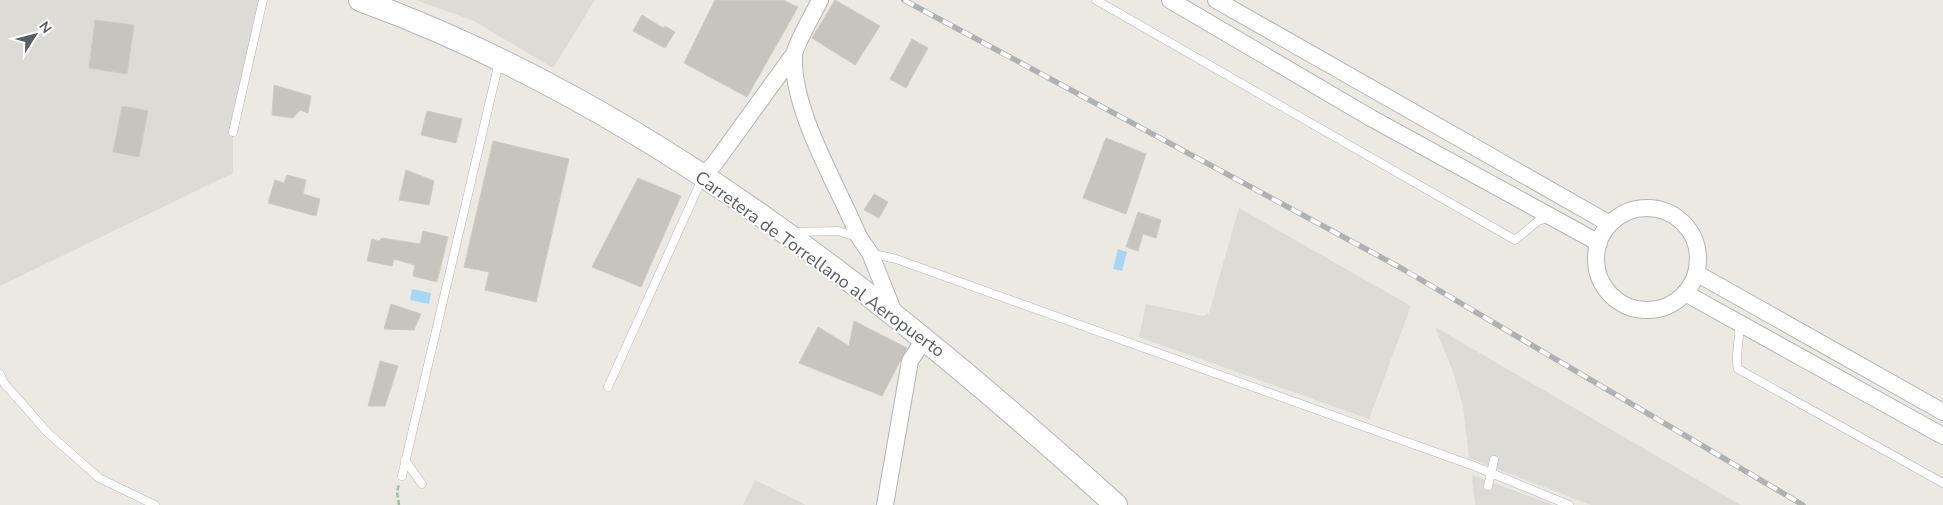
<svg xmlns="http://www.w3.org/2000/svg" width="1943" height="505" font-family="'Nunito Sans',sans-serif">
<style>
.industrial{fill:#dddbd6}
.water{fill:#a7d6f7}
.building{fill:#c7c4be;stroke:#d0cbc1}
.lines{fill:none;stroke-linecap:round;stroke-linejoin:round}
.lane-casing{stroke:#b2b4b8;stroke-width:9}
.street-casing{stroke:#b2b4b8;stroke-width:18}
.secondary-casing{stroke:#b1b5b8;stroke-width:24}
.path{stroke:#9ac2a4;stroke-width:2.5;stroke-dasharray:5 2.5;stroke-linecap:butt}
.lane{stroke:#fff;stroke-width:8}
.street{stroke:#fff;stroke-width:16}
.secondary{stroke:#fff;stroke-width:22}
.rail-casing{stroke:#b0b1b1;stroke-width:5.5}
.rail{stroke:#fff;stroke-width:4;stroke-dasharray:11;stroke-linecap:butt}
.labels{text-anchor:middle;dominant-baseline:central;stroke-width:4;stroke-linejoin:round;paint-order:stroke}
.street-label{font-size:18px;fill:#5a5e61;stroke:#fff}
</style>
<rect width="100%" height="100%" fill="#ece9e2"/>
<path class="industrial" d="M 0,0 L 263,0 L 233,132 L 233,173 L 0,286 Z
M 416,0 L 595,0 L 553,68 L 474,21 Z
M 1239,208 L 1411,306 L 1369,419 L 1139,337 L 1146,304 L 1203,316 L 1209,313 Z
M 1435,327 L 1741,505 L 1591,505 L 1469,458 L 1463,406 L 1453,372 Z
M 1472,475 L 1553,505 L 1475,505 Z
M 755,480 L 806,505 L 743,505 Z"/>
<path class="water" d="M 1118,249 L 1127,252 L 1122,271 L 1113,269 Z
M 412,289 L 431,293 L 429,304 L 410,300 Z"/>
<path class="building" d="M 715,0 L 783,0 L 798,7 L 747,97 L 684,63 Z
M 835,0 L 880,26 L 855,65 L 812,38 Z
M 642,15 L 663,28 L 665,26 L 675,32 L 665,48 L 633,31 Z
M 95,20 L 134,25 L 127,74 L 89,68 Z
M 912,39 L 928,48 L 906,88 L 890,79 Z
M 274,85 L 311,96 L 308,113 L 300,110 L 293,118 L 272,115 Z
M 122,106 L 148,111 L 139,157 L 113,152 Z
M 427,111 L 462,119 L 456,143 L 421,135 Z
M 1106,138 L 1146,154 L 1126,214 L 1083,198 Z
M 493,141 L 569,159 L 536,302 L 485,290 L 489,272 L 464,267 Z
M 406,170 L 434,181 L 429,205 L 399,200 Z
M 287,175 L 306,180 L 303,194 L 320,199 L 316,216 L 268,203 L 275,180 L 284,183 Z
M 638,178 L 681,196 L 641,287 L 592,267 Z
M 874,194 L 888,202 L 879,218 L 864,210 Z
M 1138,212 L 1161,220 L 1156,238 L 1143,234 L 1138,251 L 1126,247 Z
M 423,231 L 448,237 L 437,282 L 413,276 L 415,265 L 394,259 L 392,266 L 367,261 L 372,239 L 379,241 L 382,238 L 420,244 Z
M 391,304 L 421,314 L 414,330 L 384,329 Z
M 854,321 L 907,348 L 882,396 L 799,363 L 818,327 L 849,346 Z
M 380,361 L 398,366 L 385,406 L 368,406 Z"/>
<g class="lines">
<g class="lane-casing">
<path id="lane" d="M 1096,0 L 1515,240 L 1538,221 L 1550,217
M 233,132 L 263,0
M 794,232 L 838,231 L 857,237
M 870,253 L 896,259 L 1474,466 L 1569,505
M 1739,324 C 1741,340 1734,354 1738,369 L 1943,483
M 0,374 L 4,383 L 48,433 L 99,478 L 155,505
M 608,387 L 702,179
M 405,460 L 422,484
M 402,476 L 499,62
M 1488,486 L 1494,460"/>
</g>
<g class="street-casing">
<path id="street" d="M 820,0 C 815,11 795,45 794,55 C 791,110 838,186 859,237 L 870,253 L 895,315
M 1170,0 L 1371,118 L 1599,243
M 1216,0 L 1610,224
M 702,177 L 715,163 L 794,54
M1596 259a51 51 0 1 1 102 0a51 51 0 1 1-102 0Z
M 1696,273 L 1943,412
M 1685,293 L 1943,436
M 885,505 L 910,361 L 925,338"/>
</g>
<g class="secondary-casing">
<path id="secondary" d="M 360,0 C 648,105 891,302 1116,505"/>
</g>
<path class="path" d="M 399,505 L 397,492 L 399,484"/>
<use href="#lane" class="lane"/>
<use href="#street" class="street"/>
<use href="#secondary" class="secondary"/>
<g class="rail-casing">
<path id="rail" d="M 904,0 L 1401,268 L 1803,505"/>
</g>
<use href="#rail" class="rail"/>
</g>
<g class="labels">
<g class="street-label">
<text transform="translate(820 264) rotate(36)">Carretera de Torrellano al Aeropuerto</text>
</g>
</g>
<g transform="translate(35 35) rotate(54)" stroke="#ffffff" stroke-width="4" paint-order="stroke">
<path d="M0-4L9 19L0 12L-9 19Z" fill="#5a5e61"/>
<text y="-8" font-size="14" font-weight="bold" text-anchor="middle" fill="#5a5e61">N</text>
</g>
</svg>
